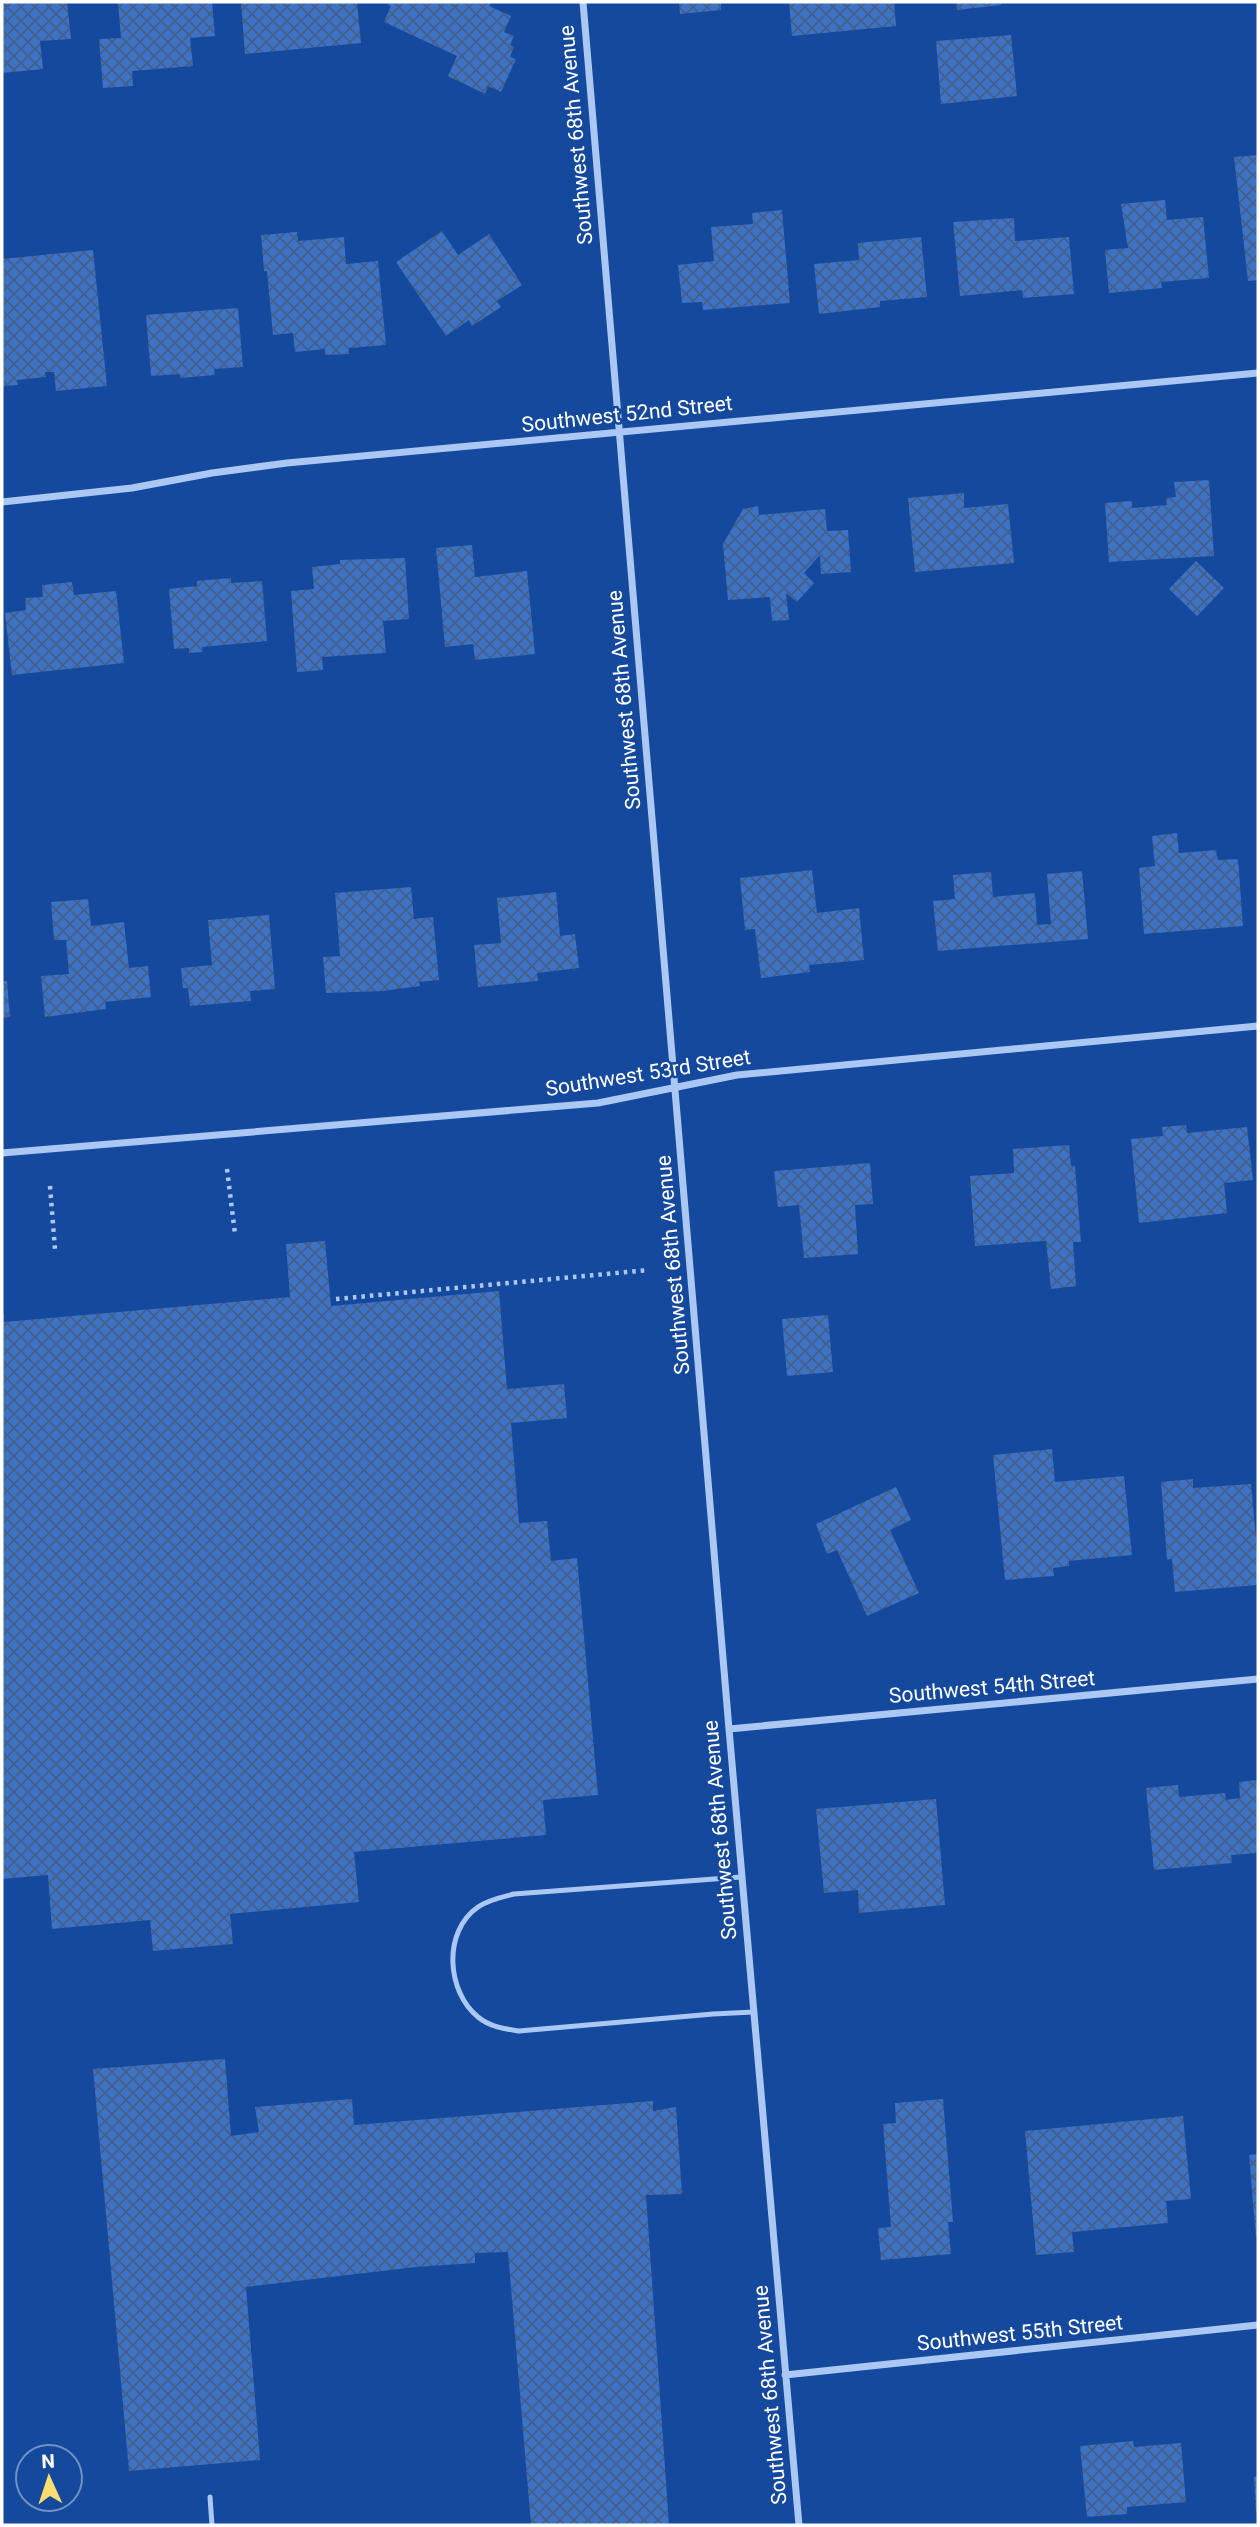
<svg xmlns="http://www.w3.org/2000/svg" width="1260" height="2527" font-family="Roboto,sans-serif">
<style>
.building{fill:url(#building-cross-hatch)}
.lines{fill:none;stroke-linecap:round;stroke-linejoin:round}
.path{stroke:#abc8f4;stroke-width:4.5;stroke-dasharray:3.5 5;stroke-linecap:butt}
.lane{stroke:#abc8f4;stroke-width:5}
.street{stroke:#abc8f4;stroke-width:7}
.labels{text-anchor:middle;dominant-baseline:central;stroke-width:5;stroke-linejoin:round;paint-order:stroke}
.street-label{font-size:21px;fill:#fff;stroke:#14499e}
</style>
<defs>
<pattern id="building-cross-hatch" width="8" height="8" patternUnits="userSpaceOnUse" patternTransform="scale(1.75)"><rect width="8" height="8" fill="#3d72c5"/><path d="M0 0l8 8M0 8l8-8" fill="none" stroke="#445f88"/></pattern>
</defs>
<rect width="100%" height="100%" fill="#14499e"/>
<path class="building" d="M 2,2 L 67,2 L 71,39 L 40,41 L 43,69 L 2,73 Z
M 118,2 L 212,2 L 215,36 L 190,38 L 193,66 L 132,71 L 133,86 L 103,88 L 99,39 L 121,38 Z
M 241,2 L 357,2 L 361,43 L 245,54 Z
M 389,2 L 492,2 L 489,6 L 511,16 L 504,32 L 514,36 L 510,45 L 514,47 L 510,57 L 516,59 L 501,92 L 488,86 L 485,94 L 448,76 L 457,56 L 384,22 L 391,6 L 388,5 Z
M 679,2 L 721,2 L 721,10 L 680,14 Z
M 789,2 L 894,2 L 896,26 L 792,36 Z
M 956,2 L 1000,2 L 1001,5 L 957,10 Z
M 1011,35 L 1017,96 L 941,104 L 936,41 Z
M 1258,155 L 1258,280 L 1248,281 L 1234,157 Z
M 1165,200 L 1167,220 L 1203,217 L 1209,278 L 1161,282 L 1162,288 L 1109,293 L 1105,250 L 1128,248 L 1121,204 Z
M 782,210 L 790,303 L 703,310 L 702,302 L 682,303 L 678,265 L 714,261 L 711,227 L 753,224 L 752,213 Z
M 1014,218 L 1015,241 L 1069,237 L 1074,294 L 1023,298 L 1022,290 L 960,296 L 953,222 Z
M 442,231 L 458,255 L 489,234 L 522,285 L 497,301 L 501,307 L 472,326 L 469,320 L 446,336 L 396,262 Z
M 297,232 L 298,241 L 344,237 L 346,264 L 378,261 L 386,345 L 349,348 L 349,354 L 325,355 L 325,349 L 295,352 L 293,333 L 273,335 L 267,271 L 264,271 L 261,235 Z
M 921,237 L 927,297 L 880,301 L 880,307 L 819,314 L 814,264 L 859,260 L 858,243 Z
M 93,250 L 107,386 L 56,391 L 54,372 L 45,372 L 46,377 L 17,380 L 18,385 L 2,386 L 2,259 Z
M 238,308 L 243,367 L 214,369 L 215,375 L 180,378 L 180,374 L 151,376 L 146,315 Z
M 1209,480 L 1214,556 L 1109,562 L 1105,503 L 1132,501 L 1132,508 L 1167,505 L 1166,498 L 1176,497 L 1174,482 Z
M 964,493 L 964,508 L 1008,504 L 1014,563 L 915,572 L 908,498 Z
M 758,506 L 759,515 L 825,509 L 827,531 L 848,530 L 851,572 L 821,574 L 820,555 L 804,573 L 814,583 L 797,602 L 786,593 L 789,620 L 772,621 L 770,597 L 728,600 L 723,544 L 743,509 Z
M 472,545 L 475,577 L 527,571 L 535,654 L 475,660 L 473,644 L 445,647 L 436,548 Z
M 405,558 L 409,619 L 383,621 L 386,653 L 322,657 L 323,670 L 297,672 L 291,591 L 314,589 L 312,567 L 340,564 L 340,560 Z
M 1196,561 L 1224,588 L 1197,616 L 1169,589 Z
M 231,578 L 231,583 L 262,581 L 267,641 L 202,647 L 203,652 L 189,653 L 189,648 L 174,649 L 169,589 L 197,586 L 197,581 Z
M 72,582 L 74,595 L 116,591 L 124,663 L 12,675 L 5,613 L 26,610 L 25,598 L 43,597 L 42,585 Z
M 1177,833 L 1179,853 L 1216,850 L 1218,860 L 1238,859 L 1243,926 L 1144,934 L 1139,868 L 1155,866 L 1152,836 Z
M 812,870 L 817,913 L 859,908 L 864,960 L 809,965 L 810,972 L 761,978 L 755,929 L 745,930 L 740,878 Z
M 1082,871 L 1088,939 L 938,951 L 933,901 L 955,899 L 953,875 L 991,872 L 993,897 L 1035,893 L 1037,925 L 1051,924 L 1047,874 Z
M 411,887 L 414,919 L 433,917 L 439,980 L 419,982 L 420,986 L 383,991 L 326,993 L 323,957 L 340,956 L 335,893 Z
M 556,892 L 560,936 L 575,934 L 579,968 L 537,973 L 538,981 L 478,987 L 474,945 L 501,943 L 497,898 Z
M 88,899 L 91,926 L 124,922 L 129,968 L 148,966 L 151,997 L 105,1002 L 106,1009 L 45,1017 L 41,976 L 69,974 L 66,940 L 54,940 L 51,902 Z
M 269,915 L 275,989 L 250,991 L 251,1001 L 190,1006 L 188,988 L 183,988 L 181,968 L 212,965 L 208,920 Z
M 2,981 L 7,981 L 10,1017 L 2,1018 Z
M 1186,1125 L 1187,1133 L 1247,1127 L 1253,1180 L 1224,1183 L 1227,1213 L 1139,1223 L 1131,1139 L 1163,1136 L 1162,1127 Z
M 1069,1145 L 1071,1166 L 1075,1166 L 1081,1242 L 1073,1242 L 1076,1286 L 1051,1289 L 1046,1241 L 975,1246 L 970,1176 L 1014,1173 L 1013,1149 Z
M 870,1163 L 873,1204 L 855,1205 L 858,1254 L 804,1258 L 799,1205 L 778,1207 L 774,1171 Z
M 325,1241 L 331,1306 L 499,1291 L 507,1389 L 564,1384 L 567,1418 L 511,1423 L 519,1523 L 547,1521 L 551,1561 L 577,1558 L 598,1795 L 543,1800 L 546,1835 L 354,1852 L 359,1902 L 230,1914 L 233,1944 L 153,1951 L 150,1920 L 52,1929 L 48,1875 L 2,1879 L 2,1314 L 4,1314 L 4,1322 L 290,1297 L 286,1244 Z
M 828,1315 L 833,1372 L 787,1376 L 782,1319 Z
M 1052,1449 L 1055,1482 L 1124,1476 L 1132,1555 L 1069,1561 L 1069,1566 L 1053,1568 L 1054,1576 L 1005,1580 L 993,1455 Z
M 1193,1479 L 1193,1488 L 1251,1484 L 1258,1560 L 1258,1585 L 1175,1592 L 1172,1559 L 1167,1560 L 1161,1482 Z
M 896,1487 L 911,1520 L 890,1530 L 919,1593 L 867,1616 L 837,1550 L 827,1554 L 816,1524 Z
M 1258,1780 L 1258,1853 L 1231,1855 L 1232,1863 L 1154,1870 L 1146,1788 L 1178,1785 L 1179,1797 L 1225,1793 L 1226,1800 L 1240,1798 L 1239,1782 Z
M 936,1799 L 945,1905 L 859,1913 L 858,1890 L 824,1893 L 816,1809 Z
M 225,2059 L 231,2136 L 259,2132 L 255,2107 L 352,2099 L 354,2125 L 653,2101 L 653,2111 L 676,2107 L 682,2194 L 646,2195 L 669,2525 L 531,2525 L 508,2252 L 475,2253 L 475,2263 L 416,2267 L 246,2287 L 260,2460 L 129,2471 L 93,2069 Z
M 943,2099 L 953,2222 L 948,2222 L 951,2254 L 881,2260 L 878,2228 L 891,2227 L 883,2124 L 896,2123 L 895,2103 Z
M 1183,2116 L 1191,2199 L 1166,2201 L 1168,2223 L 1072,2232 L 1074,2252 L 1036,2255 L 1025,2131 Z
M 1258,2154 L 1258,2237 L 1256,2238 L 1249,2155 Z
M 1133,2441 L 1134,2447 L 1181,2443 L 1186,2502 L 1127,2507 L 1127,2514 L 1087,2517 L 1080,2446 Z
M 1258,2476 L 1258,2513 L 1256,2513 L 1254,2477 Z"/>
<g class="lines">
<path class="path" d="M 227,1169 L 235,1234
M 50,1186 L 55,1249
M 336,1299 L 649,1270"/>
<path class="lane" d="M 741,1877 L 514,1894 C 502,1897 488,1900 478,1907 C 442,1932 447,1992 478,2017 C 490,2027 505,2029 519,2031 L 713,2014 L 754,2012
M 210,2497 L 212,2525"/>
<path class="street" d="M 583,2 L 729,1729 L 799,2525
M 2,502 L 132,488 L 212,473 L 287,463 L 1258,373
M 2,1153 L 598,1103 L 737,1075 L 1258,1026
M 729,1729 L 1258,1679
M 785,2375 L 1258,2325"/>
</g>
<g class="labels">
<g class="street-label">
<text transform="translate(576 135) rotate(-95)">Southwest 68th Avenue</text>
<text transform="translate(627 414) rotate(-6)">Southwest 52nd Street</text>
<text transform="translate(624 700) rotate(-95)">Southwest 68th Avenue</text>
<text transform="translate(648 1073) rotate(-9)">Southwest 53rd Street</text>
<text transform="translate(673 1265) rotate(-95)">Southwest 68th Avenue</text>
<text transform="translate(992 1687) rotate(-5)">Southwest 54th Street</text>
<text transform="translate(720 1830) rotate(-95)">Southwest 68th Avenue</text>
<text transform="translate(1020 2333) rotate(-6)">Southwest 55th Street</text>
<text transform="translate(770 2395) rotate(-95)">Southwest 68th Avenue</text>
</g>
</g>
<rect width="1260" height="2527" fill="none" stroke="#ffffff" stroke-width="7"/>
<g transform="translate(49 2478) rotate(357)"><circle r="33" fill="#14499e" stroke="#7292c5" stroke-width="2"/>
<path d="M0-5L12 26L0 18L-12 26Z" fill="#ffdd6e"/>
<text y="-10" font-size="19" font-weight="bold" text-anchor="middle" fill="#ffffff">N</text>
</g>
</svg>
